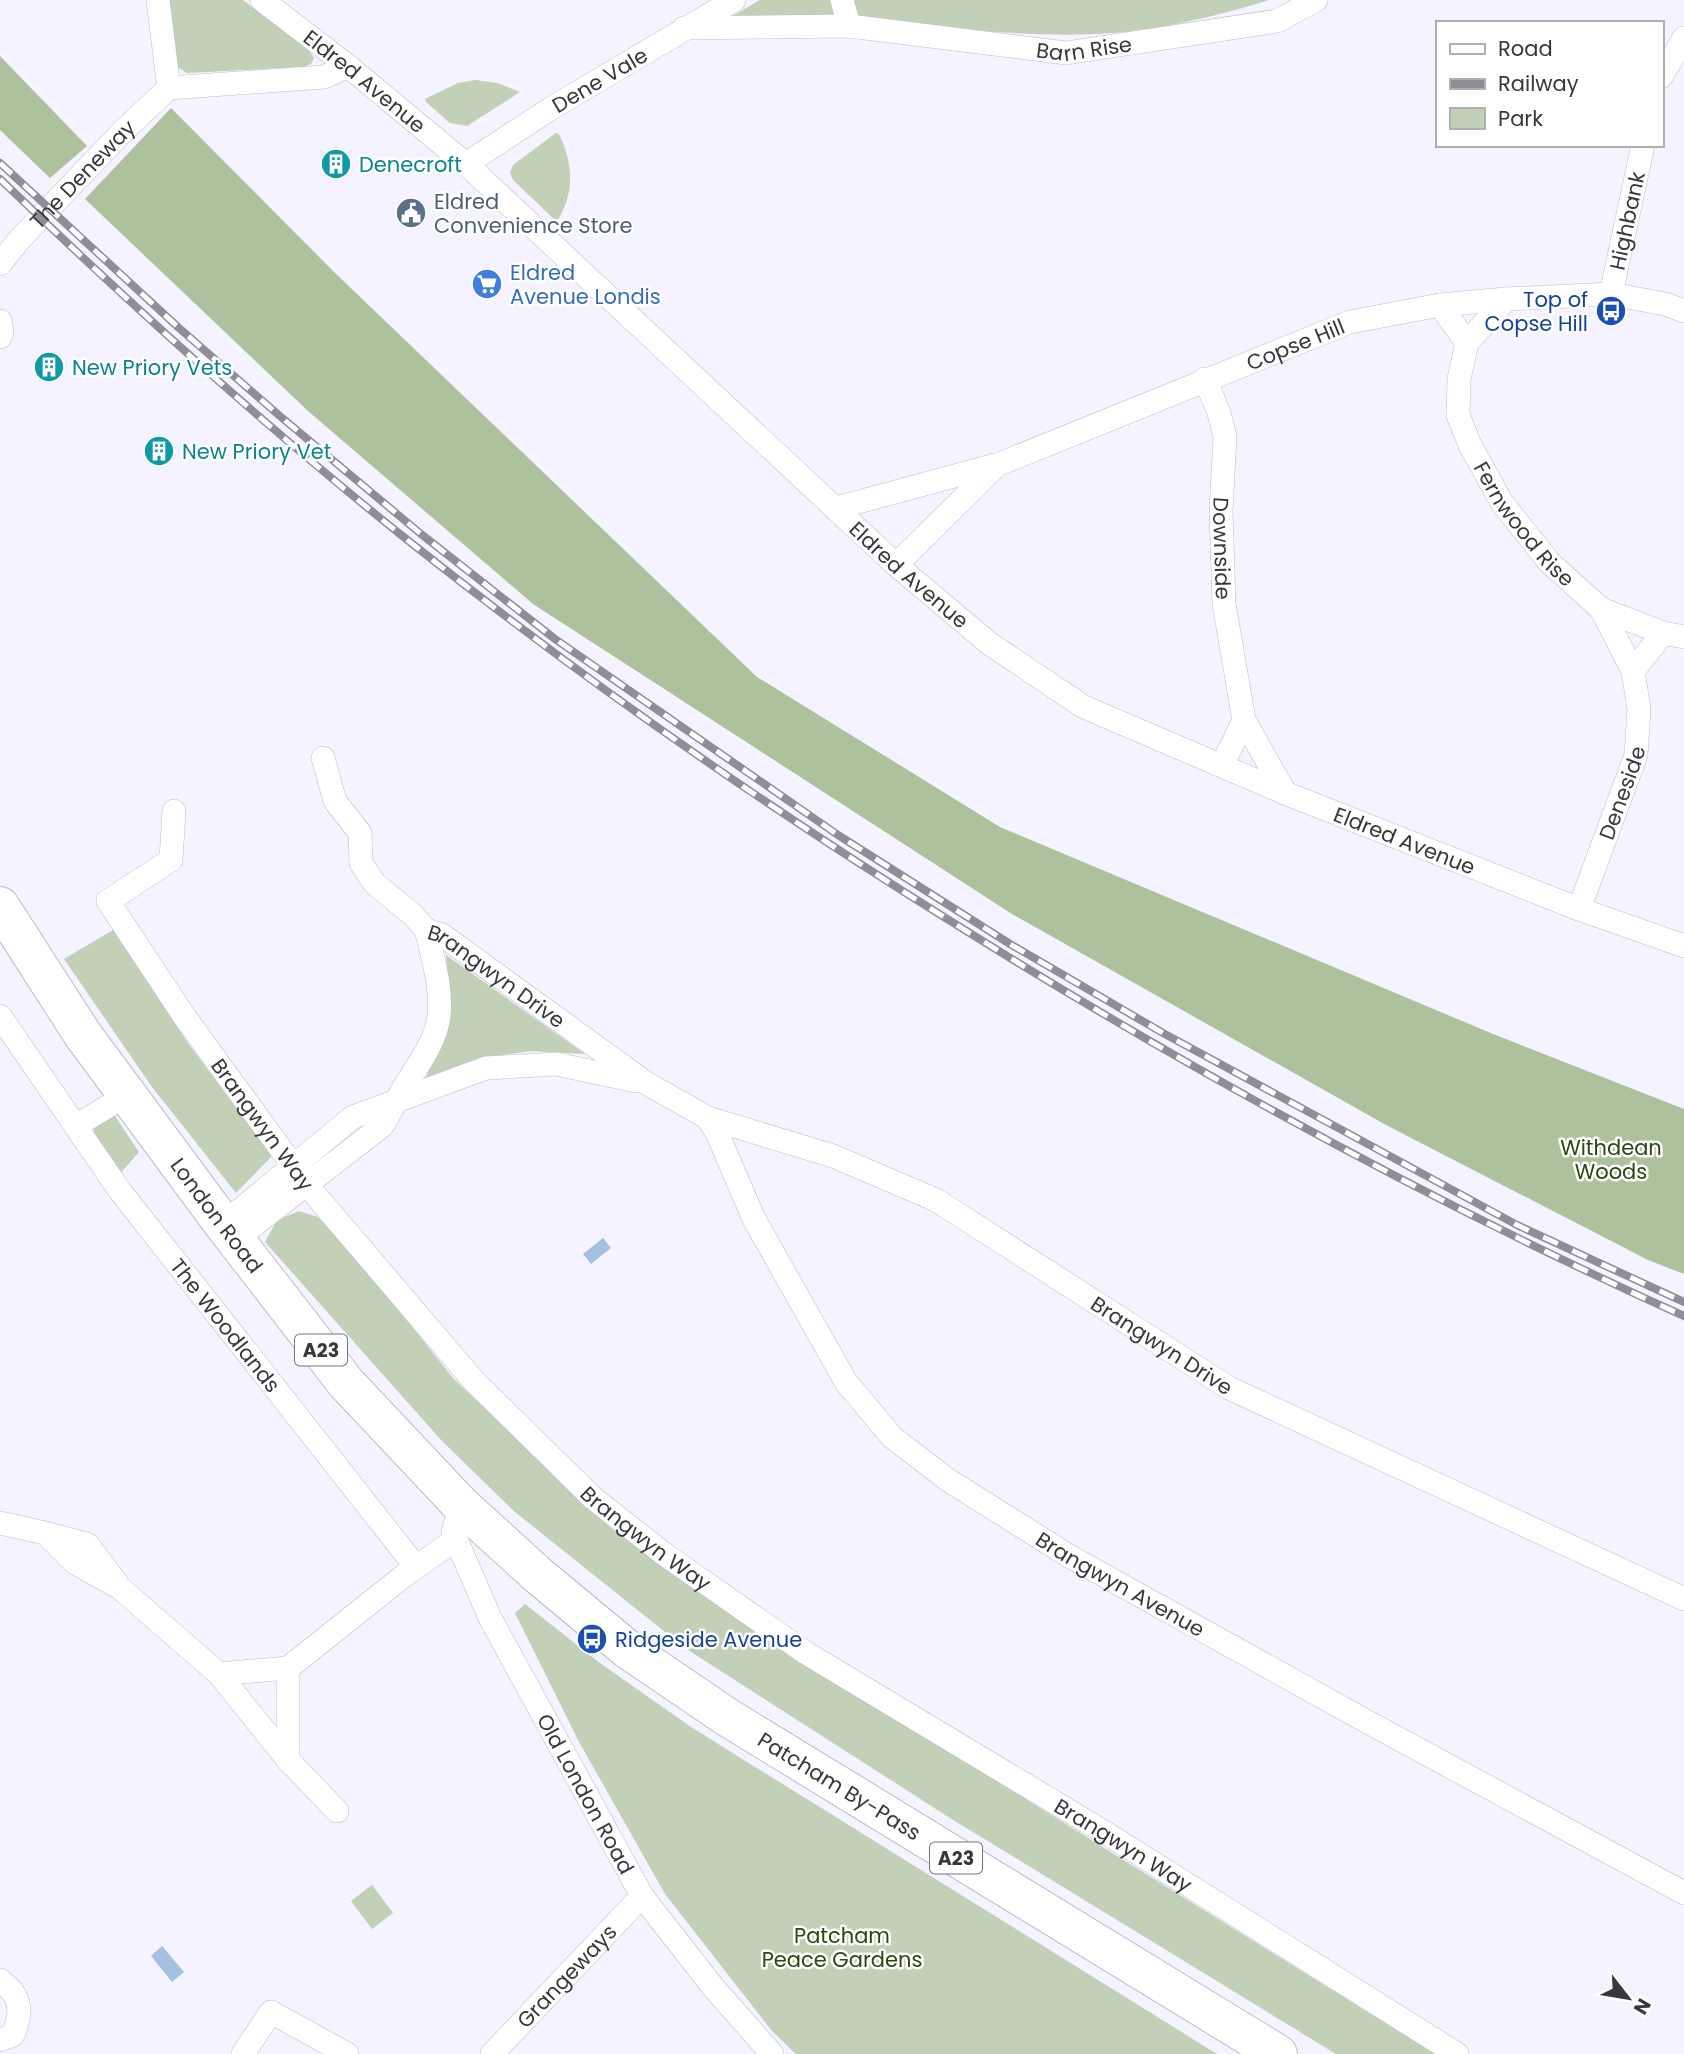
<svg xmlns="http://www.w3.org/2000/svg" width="1684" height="2054" font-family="Poppins,sans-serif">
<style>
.green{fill:#c2d0b7}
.forest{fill:#acc19c}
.water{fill:#a5c1e2}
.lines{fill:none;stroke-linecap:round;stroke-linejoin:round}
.street-casing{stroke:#bdbdc8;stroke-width:24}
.highway-casing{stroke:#bdbdc8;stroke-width:40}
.street{stroke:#fff;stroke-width:23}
.highway{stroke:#fff;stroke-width:38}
.rail-casing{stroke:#8f8e96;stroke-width:8}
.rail{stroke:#fff;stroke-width:5;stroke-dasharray:16;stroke-linecap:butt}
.labels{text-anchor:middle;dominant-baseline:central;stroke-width:5;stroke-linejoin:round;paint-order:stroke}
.shield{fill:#fff;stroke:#747376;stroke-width:2}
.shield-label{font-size:19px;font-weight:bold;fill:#38373c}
.street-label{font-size:21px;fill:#38373c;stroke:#fff}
.culture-label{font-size:21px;fill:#0d838f;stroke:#fff;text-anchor:start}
.service-label{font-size:21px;fill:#4e5e75;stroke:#fff;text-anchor:start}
.shop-label{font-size:21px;fill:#366cbe;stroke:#fff;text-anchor:start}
.transit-label{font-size:21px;fill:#164399;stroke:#fff;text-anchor:end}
.park-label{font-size:21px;fill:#2c460f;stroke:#fff}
</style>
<rect width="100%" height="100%" fill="#f4f3ff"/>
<path class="green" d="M 169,0 L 243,0 L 309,51 L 314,58 L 311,64 L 304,67 L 187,73 L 177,67 Z
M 760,0 L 1269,0 C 1214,17 1155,31 1097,34 C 1005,38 912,22 820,17 C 790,15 759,17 729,18 Z
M 475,80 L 497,83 L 520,92 L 467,126 L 450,123 L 426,102 L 425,99 L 458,83 Z
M 556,133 L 559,134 C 573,164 575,191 558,220 L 554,219 L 513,180 L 510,173 L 513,165 Z
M 113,930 L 188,1043 L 272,1156 L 236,1193 L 152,1087 L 64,959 Z
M 446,955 L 585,1054 L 531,1051 L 482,1058 L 426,1078 L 449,1015 Z
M 115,1116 L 139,1152 L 118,1176 L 94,1136 L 94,1126 L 103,1117 Z
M 299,1211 L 318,1217 L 376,1282 L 454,1379 L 612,1529 L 756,1631 L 1435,2054 L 1336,2054 L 950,1818 L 685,1648 L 515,1512 L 442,1441 L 265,1242 L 277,1220 Z
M 525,1604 L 600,1663 L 691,1727 L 1217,2054 L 796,2054 L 772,2031 L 665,1894 L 578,1740 L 515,1613 Z
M 372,1885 L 393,1913 L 372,1929 L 351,1901 Z"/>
<path class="forest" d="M 0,56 L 87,146 L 50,178 L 0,130 Z
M 171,108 L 334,272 L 757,677 L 1000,827 L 1493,1034 L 1684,1109 L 1684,1274 L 1648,1260 L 1386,1125 L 1012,914 L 533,604 L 308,411 L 85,199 Z"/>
<path class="water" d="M 603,1238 L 611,1248 L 591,1264 L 583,1254 Z
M 162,1946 L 184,1972 L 172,1982 L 151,1956 Z"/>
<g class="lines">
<g class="street-casing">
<g id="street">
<path d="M 158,0 L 169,88 L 324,77 L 348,66"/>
<path id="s1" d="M 262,0 L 348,66 L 466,164 L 896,565 L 990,644 L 1084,707 L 1285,793 L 1579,909 L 1684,946"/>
<path d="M 842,0 L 849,26"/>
<path id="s2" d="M 684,28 L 849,26 L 1066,53 L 1277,21 L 1316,0"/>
<path d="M 1661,77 L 1684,38"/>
<path id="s3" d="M 466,164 L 550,109 L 734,0"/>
<path id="s4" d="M 0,264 L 19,240 L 125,129 L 169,88"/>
<path id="s5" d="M 1611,294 L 1643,145"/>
<path id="s6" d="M 1440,305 L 1467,343 L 1459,379 L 1458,415 L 1470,445 L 1502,503 L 1550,563 L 1601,609 L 1663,633 L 1684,637"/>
<path d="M 0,321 L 2,332 L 0,337"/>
<path d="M 1467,343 L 1506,299"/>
<path id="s7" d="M 1205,379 L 1219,413 L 1225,437 L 1221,511 L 1224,604 L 1244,720 L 1285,793"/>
<path d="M 836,508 L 995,465"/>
<path id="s8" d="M 896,565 L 997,465 L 1350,322 L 1440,305 L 1506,299 L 1611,294 L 1665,304 L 1684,311"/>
<path d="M 1601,609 L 1633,671"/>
<path d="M 323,758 L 335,801 L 360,833 L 361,863 L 375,884 L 413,915 L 426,930"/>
<path d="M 1222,766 L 1244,720"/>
<path id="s9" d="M 174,811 L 171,860 L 108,901 L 184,1016 L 307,1185 L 474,1381 L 593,1498 L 664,1554 L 806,1653 L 1104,1832 L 1457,2054"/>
<path id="s10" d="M 1579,909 L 1636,755 L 1639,709 L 1633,671 L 1663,633"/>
<path id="s11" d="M 0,1016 L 120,1191 L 416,1567"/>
<path id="s12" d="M 708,1118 L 718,1135 L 754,1219 L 846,1382 L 892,1437 L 948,1480 L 1069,1556 L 1364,1720 L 1684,1893"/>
<path d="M 77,1125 L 127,1095"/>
<path d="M 223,1224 L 353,1117 L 486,1068 L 556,1064 L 636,1081"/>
<path id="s13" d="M 236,1239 L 382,1126 C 391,1112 398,1097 406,1084 C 418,1065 431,1048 437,1026 C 445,999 433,957 426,930 L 442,935 L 646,1083 L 708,1118 L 833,1156 L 936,1200 L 1229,1388 L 1684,1599"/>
<path id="s14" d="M 461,1505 L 453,1532 L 490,1618 L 642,1896 L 713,1987 L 772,2054"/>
<path d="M 0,1523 L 45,1533 L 75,1563 L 120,1588 L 219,1674 L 288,1668 L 405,1575 L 455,1540"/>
<path d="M 45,1533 L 87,1544 L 116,1582"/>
<path d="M 219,1674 L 288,1760 L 337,1811"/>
<path d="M 288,1760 L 288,1668"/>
<path d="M 0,1980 C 21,1995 23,2012 13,2035 L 0,2040"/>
<path d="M 243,2054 L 271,2012 L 347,2054"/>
<path id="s15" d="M 492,2054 L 642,1896"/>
</g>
</g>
<g class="highway-casing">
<g id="highway">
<path id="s16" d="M 0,906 L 83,1035 L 223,1224 L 346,1383 L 461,1505 L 538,1575 L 627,1649 L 727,1717 L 1278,2054"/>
</g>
</g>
<use href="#street" class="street"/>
<use href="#highway" class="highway"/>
<g class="rail-casing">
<path id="rail" d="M 0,163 L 179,328 L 281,417 L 421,534 L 555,639 L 838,835 L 1010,944 L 1163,1033 L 1517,1225 L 1684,1302
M 0,179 C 133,307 270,431 415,546 C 584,680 761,803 944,917 C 1182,1066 1428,1201 1684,1316"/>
</g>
<use href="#rail" class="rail"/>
</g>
<defs>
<g id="building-disc" transform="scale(1.575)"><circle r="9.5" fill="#0f9aa8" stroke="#fff"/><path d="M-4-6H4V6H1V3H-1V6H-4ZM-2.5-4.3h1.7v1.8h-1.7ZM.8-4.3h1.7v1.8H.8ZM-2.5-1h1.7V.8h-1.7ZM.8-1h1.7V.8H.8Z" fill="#fff"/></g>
<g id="civic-disc" transform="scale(1.575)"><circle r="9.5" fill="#5c6f8a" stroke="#fff"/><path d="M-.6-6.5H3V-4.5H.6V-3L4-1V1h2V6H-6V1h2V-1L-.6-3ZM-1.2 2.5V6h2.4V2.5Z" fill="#fff"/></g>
<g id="supermarket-disc" transform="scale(1.575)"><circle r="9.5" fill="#3f7fe0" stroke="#fff"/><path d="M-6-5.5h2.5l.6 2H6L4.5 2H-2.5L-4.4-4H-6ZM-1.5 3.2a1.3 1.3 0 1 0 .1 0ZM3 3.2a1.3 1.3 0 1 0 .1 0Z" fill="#fff"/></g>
<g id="bus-disc" transform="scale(1.575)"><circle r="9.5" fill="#1a4fb4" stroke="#fff"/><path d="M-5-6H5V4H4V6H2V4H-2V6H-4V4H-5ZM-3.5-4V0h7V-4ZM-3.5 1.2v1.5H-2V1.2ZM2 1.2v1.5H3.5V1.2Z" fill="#fff"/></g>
</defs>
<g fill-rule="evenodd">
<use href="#building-disc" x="336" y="164"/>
<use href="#civic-disc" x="411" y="213"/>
<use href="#supermarket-disc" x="487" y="284"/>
<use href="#bus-disc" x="1611" y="311"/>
<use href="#building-disc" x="49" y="367"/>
<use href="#building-disc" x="159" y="451"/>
<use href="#bus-disc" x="592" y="1639"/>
</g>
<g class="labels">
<g class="shield">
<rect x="295" y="1334.5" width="52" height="31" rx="5"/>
<rect x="930" y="1842.5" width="52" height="31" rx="5"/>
</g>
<g class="shield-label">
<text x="321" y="1350">A23</text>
<text x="956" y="1858">A23</text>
</g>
<g class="street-label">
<text stroke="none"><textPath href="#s2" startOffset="402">Barn Rise</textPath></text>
<text stroke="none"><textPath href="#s3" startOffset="158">Dene Vale</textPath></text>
<text stroke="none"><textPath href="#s1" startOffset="131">Eldred Avenue</textPath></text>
<text stroke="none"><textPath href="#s4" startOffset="122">The Deneway</textPath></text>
<text stroke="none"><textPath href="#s5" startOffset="75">Highbank</textPath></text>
<text stroke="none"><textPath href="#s8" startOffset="464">Copse Hill</textPath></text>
<text stroke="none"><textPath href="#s6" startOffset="248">Fernwood Rise</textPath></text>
<text stroke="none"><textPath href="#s7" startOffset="173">Downside</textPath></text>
<text stroke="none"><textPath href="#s1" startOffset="866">Eldred Avenue</textPath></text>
<text stroke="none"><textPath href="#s10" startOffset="124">Deneside</textPath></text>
<text stroke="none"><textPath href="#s1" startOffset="1433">Eldred Avenue</textPath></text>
<text stroke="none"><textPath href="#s13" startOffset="481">Brangwyn Drive</textPath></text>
<text stroke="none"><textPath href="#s9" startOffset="396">Brangwyn Way</textPath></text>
<text stroke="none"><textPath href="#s16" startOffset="378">London Road</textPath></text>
<text stroke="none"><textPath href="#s11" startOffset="383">The Woodlands</textPath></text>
<text stroke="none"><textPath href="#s13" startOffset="1248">Brangwyn Drive</textPath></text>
<text stroke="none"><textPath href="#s9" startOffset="962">Brangwyn Way</textPath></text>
<text stroke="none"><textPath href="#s12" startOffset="642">Brangwyn Avenue</textPath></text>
<text stroke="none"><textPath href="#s16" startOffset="1230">Patcham By-Pass</textPath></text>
<text stroke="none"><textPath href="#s14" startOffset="322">Old London Road</textPath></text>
<text stroke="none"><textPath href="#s9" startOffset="1530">Brangwyn Way</textPath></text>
<text stroke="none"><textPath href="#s15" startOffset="108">Grangeways</textPath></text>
</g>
<g class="culture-label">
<text x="359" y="164">Denecroft</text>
<text x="72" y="367">New Priory Vets</text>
<text x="182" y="451">New Priory Vet</text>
</g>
<g class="service-label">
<text x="434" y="201">Eldred<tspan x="434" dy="24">Convenience Store</tspan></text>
</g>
<g class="shop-label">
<text x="510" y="272">Eldred<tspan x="510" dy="24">Avenue Londis</tspan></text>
</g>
<g class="transit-label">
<text x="1588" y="299">Top of<tspan x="1588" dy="24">Copse Hill</tspan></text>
<text x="615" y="1639" text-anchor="start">Ridgeside Avenue</text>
</g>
<g class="park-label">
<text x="1611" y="1147">Withdean<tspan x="1611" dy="24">Woods</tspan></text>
<text x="842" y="1935">Patcham<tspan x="842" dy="24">Peace Gardens</tspan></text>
</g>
</g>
<rect x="1436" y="21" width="228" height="126" fill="#ffffff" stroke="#afafb1" stroke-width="2"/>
<rect x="1450" y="44" width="35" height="10" fill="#ffffff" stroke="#afafb1" stroke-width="2"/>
<text x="1498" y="56" font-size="21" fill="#38373c">Road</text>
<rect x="1450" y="79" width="35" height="10" fill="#8f8e96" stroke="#afafb1" stroke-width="2"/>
<text x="1498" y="91" font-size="21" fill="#38373c">Railway</text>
<rect x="1450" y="108" width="35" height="21" fill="#c2d0b7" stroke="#afafb1" stroke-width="2"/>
<text x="1498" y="126" font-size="21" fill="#38373c">Park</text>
<g transform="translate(1628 1998) rotate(121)" stroke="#ffffff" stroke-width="5" paint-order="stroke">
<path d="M0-5L12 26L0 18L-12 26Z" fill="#38373c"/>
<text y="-10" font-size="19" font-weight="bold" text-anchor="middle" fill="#38373c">N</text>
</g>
</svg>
